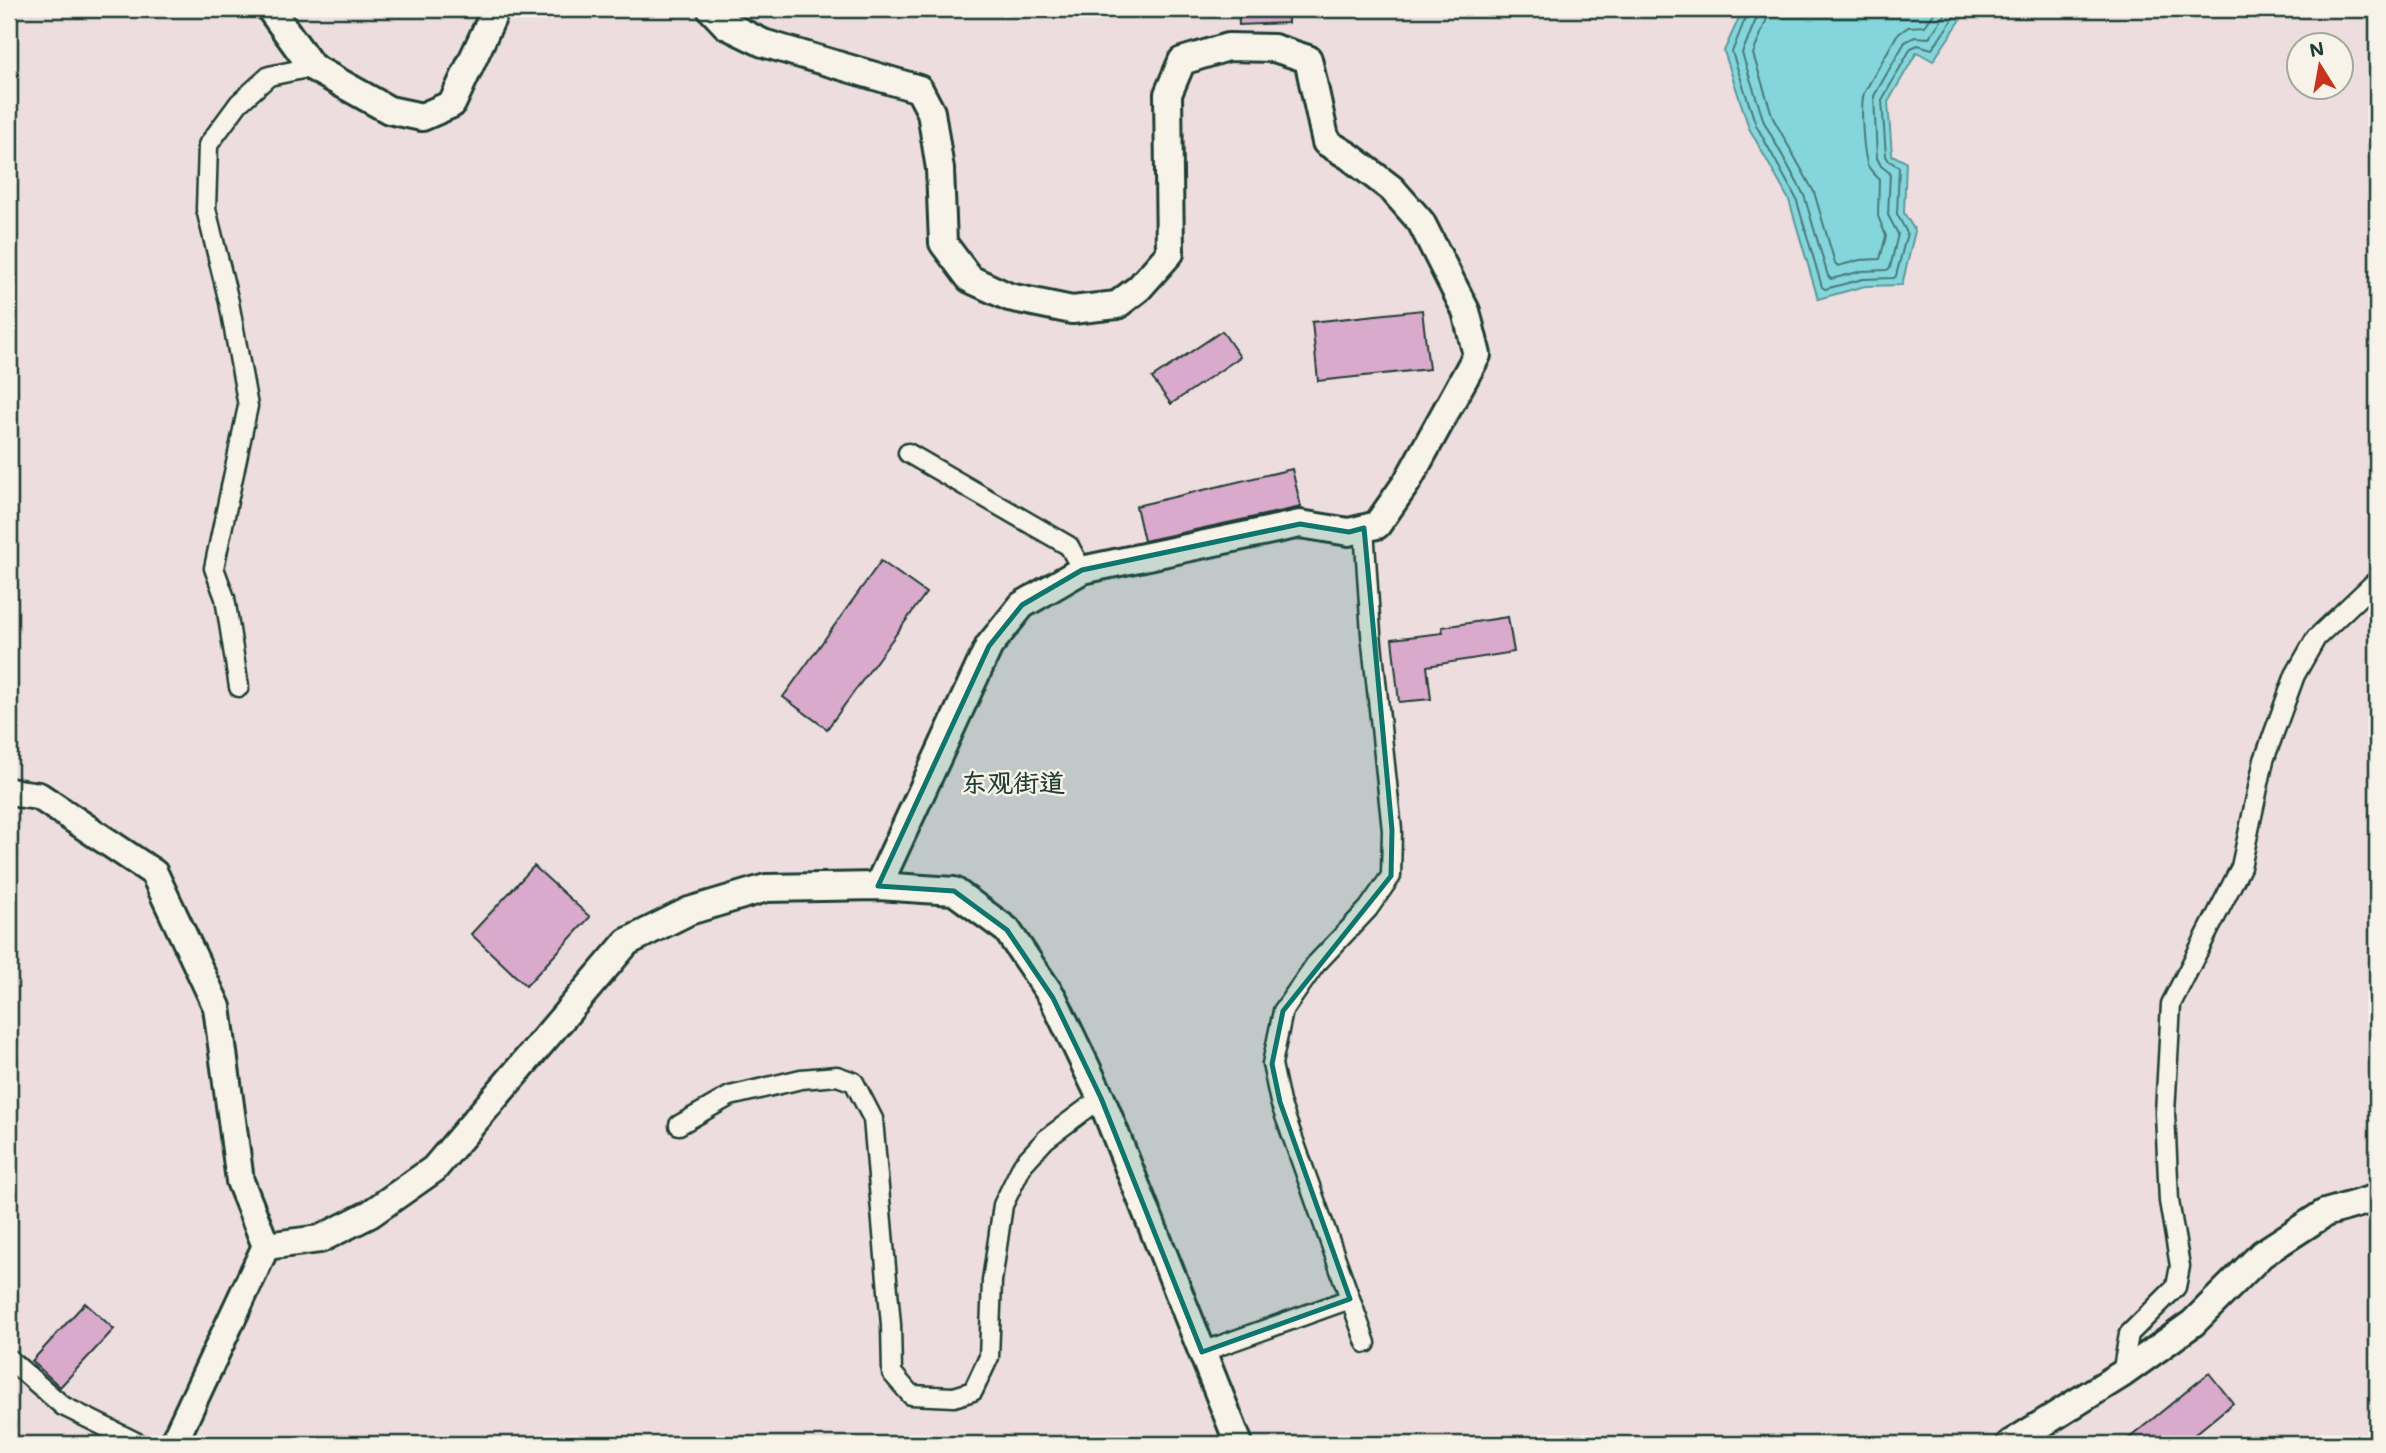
<svg xmlns="http://www.w3.org/2000/svg" width="2386" height="1453" font-family="Mali,'LXGW WenKai TC',sans-serif">
<style>
.water{fill:#85d6dc;stroke:#5c9999;stroke-width:2}
.lines{fill:none;stroke-linecap:round;stroke-linejoin:round}
.shore{stroke:#487a77;stroke-width:2}
.building{fill:#d9aacb;stroke:#1f3d34;stroke-width:2}
.street-casing{stroke:#1f3d34;stroke-width:23}
.secondary-casing{stroke:#1f3d34;stroke-width:32}
.street{stroke:#f7f3e8;stroke-width:18}
.secondary{stroke:#f7f3e8;stroke-width:26}
.marked{fill:#0f766e;fill-opacity:0.2;stroke:#0f766e;stroke-width:5;stroke-linejoin:round}
.labels{text-anchor:middle;dominant-baseline:central;stroke-width:5;stroke-linejoin:round;paint-order:stroke}
.district-label{font-size:26px;font-weight:bold;fill:#1f3d34;stroke:#f7f3e8}
</style>
<rect width="100%" height="100%" fill="#eedddf"/>
<filter id="ink" filterUnits="userSpaceOnUse"><feTurbulence type="fractalNoise" baseFrequency=".0143" numOctaves="2"/><feDisplacementMap in="SourceGraphic" scale="14" xChannelSelector="R" yChannelSelector="G"/><feConvolveMatrix kernelMatrix="1 2 1 2 8 2 1 2 1" color-interpolation-filters="sRGB"/></filter>
<g filter="url(#ink)">
<path class="water" d="M 1743,9 L 1968,9 L 1933,61 L 1917,52 L 1888,102 L 1892,155 L 1906,162 L 1904,213 L 1915,231 L 1902,285 L 1865,286 L 1818,299 L 1789,200 L 1749,128 L 1724,51 Z"/>
<g class="lines">
<path class="shore" d="M 1749,9 L 1732,52 L 1756,125 L 1796,198 L 1822,287 L 1825,289 L 1863,279 L 1894,278 L 1896,276 L 1907,233 L 1897,214 L 1899,167 L 1889,161 L 1886,156 L 1882,100 L 1911,48 L 1918,45 L 1932,49 L 1960,9
M 1758,9 L 1757,17 L 1742,53 L 1764,122 L 1804,195 L 1828,276 L 1831,279 L 1862,271 L 1887,270 L 1890,268 L 1898,234 L 1888,215 L 1890,173 L 1881,166 L 1877,158 L 1874,96 L 1905,42 L 1915,37 L 1929,38 L 1949,9
M 1768,9 L 1766,21 L 1753,54 L 1773,118 L 1814,192 L 1835,263 L 1838,266 L 1860,260 L 1880,259 L 1886,236 L 1878,216 L 1879,179 C 1875,175 1871,171 1868,166 C 1863,152 1860,107 1864,93 L 1897,35 L 1908,27 L 1925,26 L 1937,9"/>
</g>
<path class="building" d="M 1238,9 L 1288,9 L 1288,23 L 1239,25 Z
M 1422,310 L 1429,369 L 1318,381 L 1312,322 Z
M 1222,331 L 1240,357 L 1171,404 L 1152,378 Z
M 1292,469 L 1301,507 L 1144,541 L 1136,506 Z
M 881,561 L 926,593 L 827,729 L 783,697 Z
M 1508,617 L 1514,652 L 1427,666 L 1431,699 L 1399,702 L 1392,639 L 1443,633 L 1442,627 Z
M 534,866 L 590,917 L 526,986 L 471,934 Z
M 85,1303 L 114,1329 L 60,1387 L 32,1361 Z
M 2209,1373 L 2233,1403 L 2183,1444 L 2122,1444 Z"/>
<g class="lines">
<g class="street-casing">
<path id="street" d="M 908,453 L 1069,546 L 1082,570
M 1364,528 L 1371,634 L 1392,830 L 1391,876 L 1368,909 L 1315,965 L 1283,1011 L 1272,1064 L 1280,1102 L 1366,1343
M 239,687 L 225,598 L 214,568 L 248,406 L 229,302 L 206,209 L 208,145 L 239,103 L 269,76 L 312,67
M 679,1125 L 730,1096 L 801,1079 L 837,1076 L 854,1082 L 873,1119 L 891,1325 L 892,1373 L 911,1395 L 954,1397 L 973,1391 L 989,1357 L 992,1281 L 1003,1205 L 1023,1164 L 1046,1139 L 1101,1098
M 1202,1352 L 1350,1299
M 9,1359 L 63,1406 L 140,1444
M 2122,1374 L 2129,1334 L 2176,1287 L 2180,1266 L 2169,1201 L 2165,1113 L 2171,1004 L 2241,867 L 2264,760 L 2295,675 L 2316,638 L 2377,580"/>
</g>
<g class="secondary-casing">
<path id="secondary" d="M 270,9 L 312,67 L 389,110 L 422,117 L 452,104 L 496,9
M 711,9 L 726,25 L 763,43 L 919,89 L 931,112 L 940,169 L 943,243 L 970,279 L 1009,297 L 1072,310 L 1117,305 L 1139,288 L 1170,253 L 1168,94 L 1182,61 L 1228,47 L 1274,48 L 1308,59 L 1326,142 L 1349,156 L 1392,189 L 1421,222 L 1466,311 L 1477,355 L 1407,482 L 1377,525 L 1349,532 L 1300,524 L 1082,570 L 1022,605 L 989,646 L 878,886
M 9,792 L 39,796 L 154,873 L 217,1007 L 240,1181 L 266,1246 L 320,1239 L 370,1214 L 434,1169 L 627,942 L 689,911 L 766,888 L 878,886 L 954,891 L 1007,930 L 1053,998 L 1101,1098 L 1239,1444
M 173,1444 L 266,1246
M 2010,1444 L 2122,1374 L 2193,1323 L 2262,1254 L 2325,1213 L 2377,1198"/>
</g>
<use href="#street" class="street"/>
<use href="#secondary" class="secondary"/>
</g>
</g>
<path class="marked" d="M 1300,524 L 1349,532 L 1364,528 L 1392,830 L 1391,876 L 1283,1011 L 1272,1064 L 1280,1102 L 1350,1299 L 1202,1352 L 1101,1098 L 1053,998 L 1007,930 L 954,891 L 878,886 L 989,646 L 1022,605 L 1082,570 Z"/>
<g class="labels">
<g class="district-label">
<text x="1013" y="782">东观街道</text>
</g>
</g>
<rect width="2386" height="1453" fill="none" stroke="#f7f3e8" stroke-width="35"/>
<rect x="18" y="18" width="2351" height="1418" fill="none" stroke="#1f3d34" stroke-width="2.5" filter="url(#ink)"/>
<g transform="translate(2320 66) rotate(349)"><circle r="33" fill="#f7f3e8" stroke="#a1aaa0" stroke-width="2"/>
<path d="M0-5L12 26L0 18L-12 26Z" fill="#c8321e"/>
<text y="-10" font-size="19" font-weight="bold" text-anchor="middle" fill="#1f3d34">N</text>
</g>
</svg>
